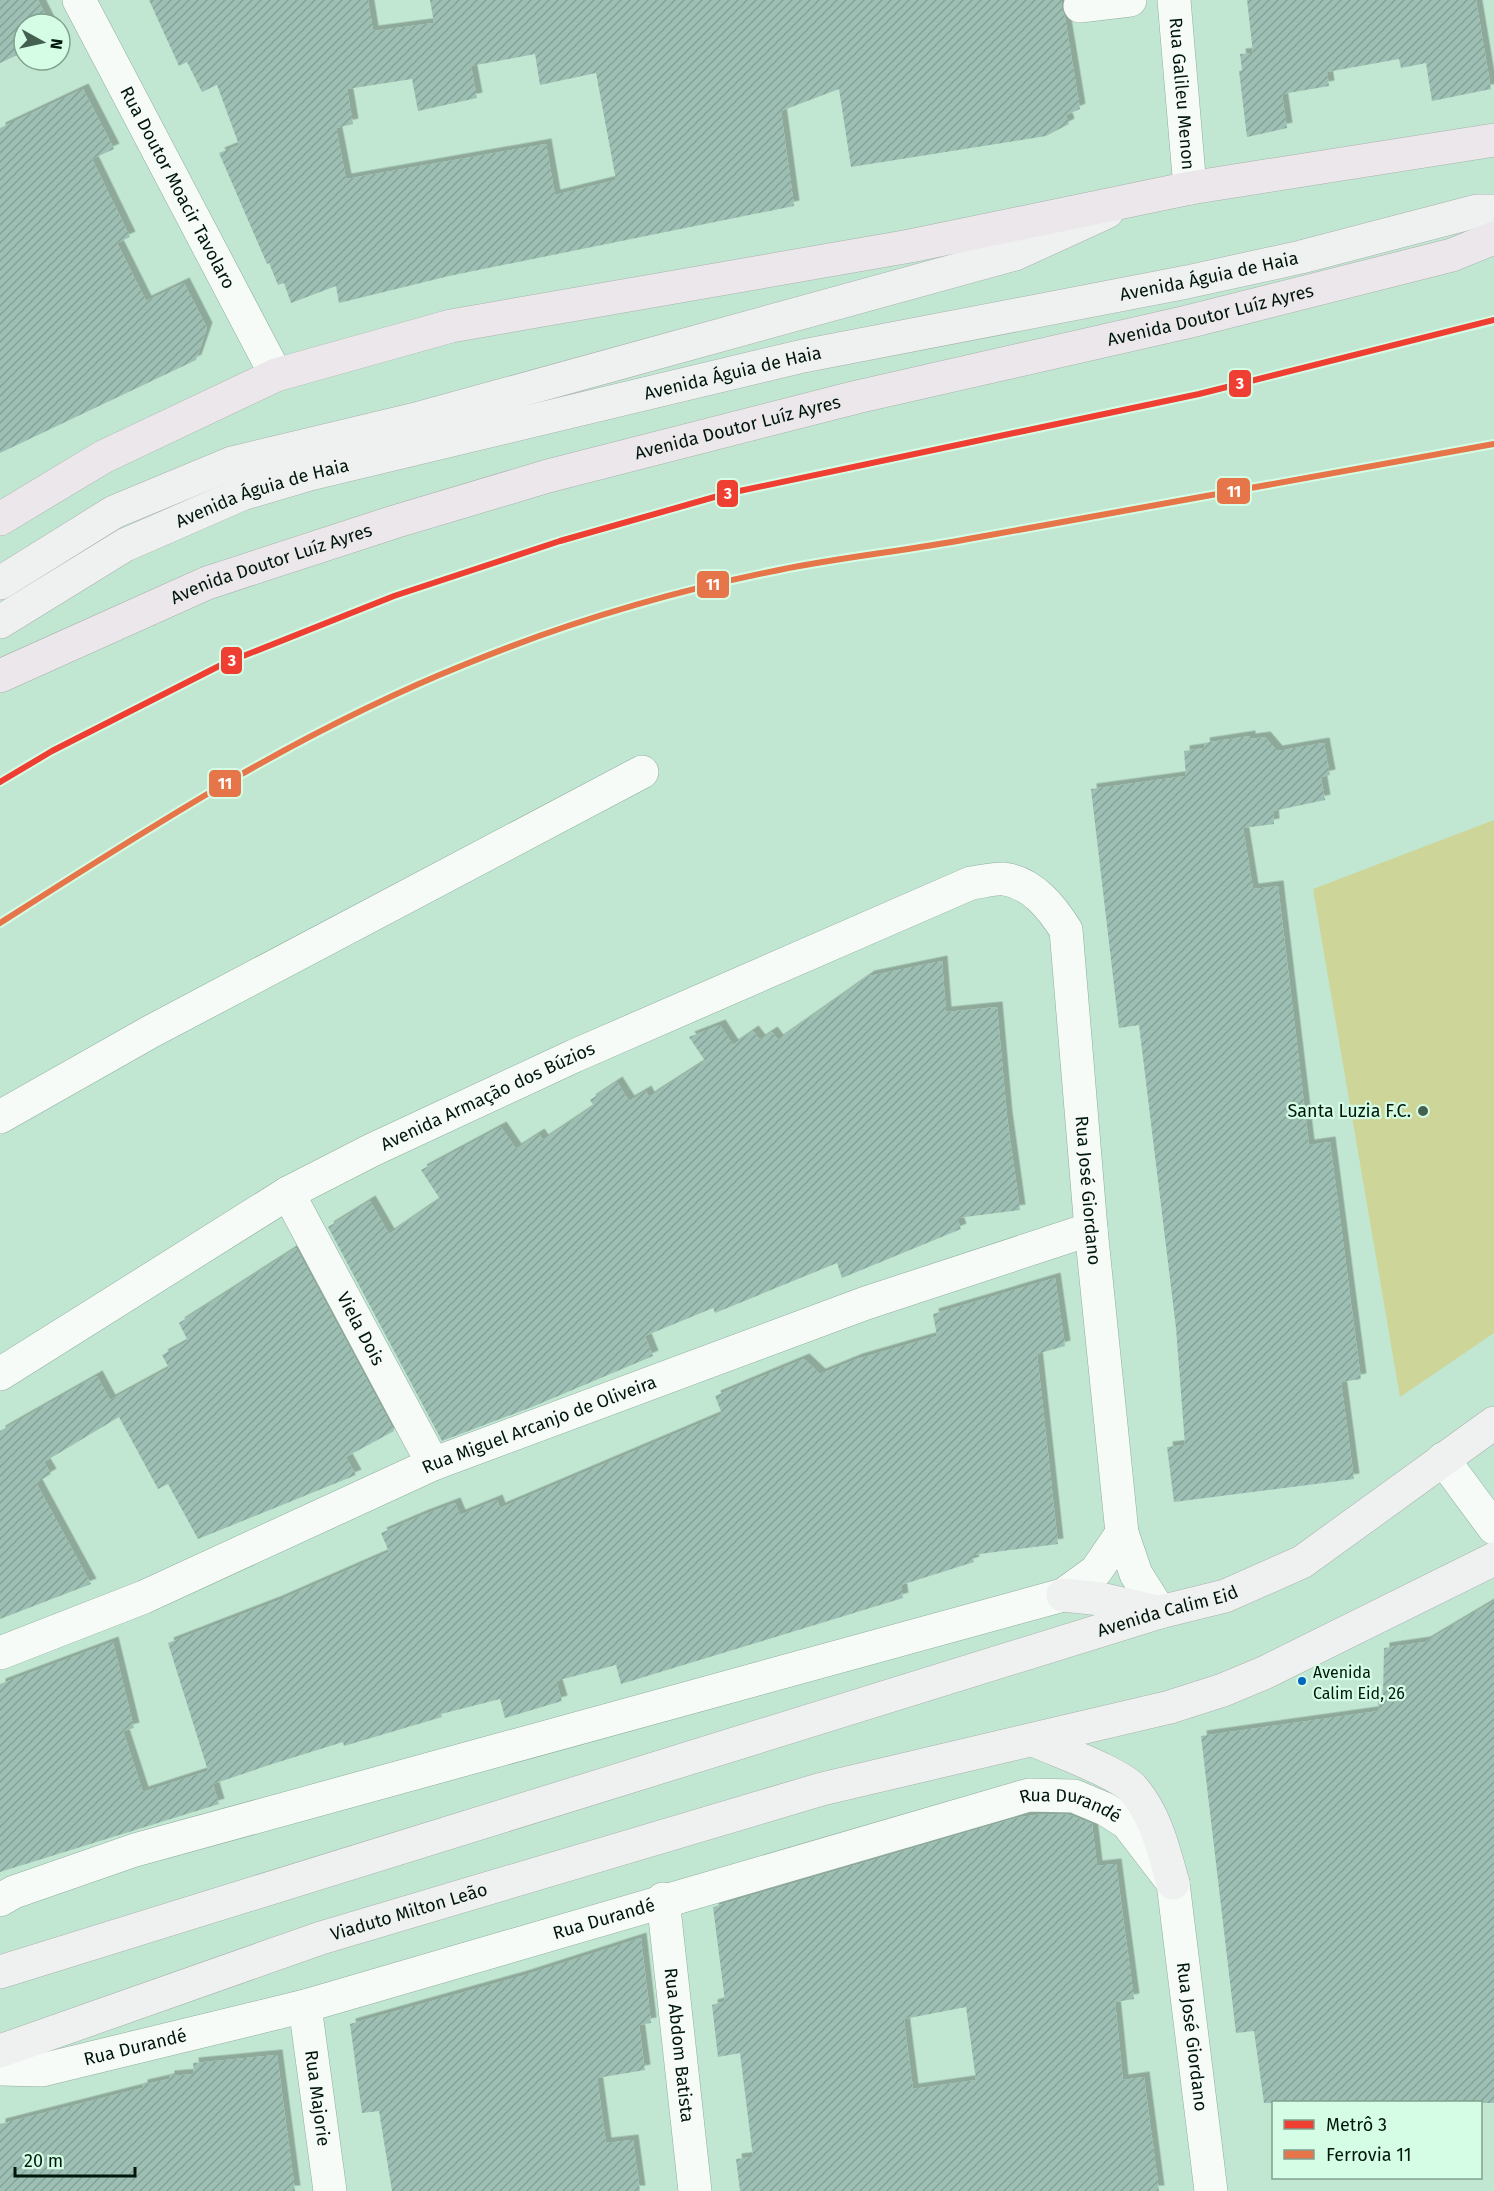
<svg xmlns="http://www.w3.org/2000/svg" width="1494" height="2191" font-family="'Fira Sans',sans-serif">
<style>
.pitch{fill:#cdd599}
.building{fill:url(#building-hatch);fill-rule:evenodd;filter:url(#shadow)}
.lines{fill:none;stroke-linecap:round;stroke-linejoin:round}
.minor-casing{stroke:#8fad9d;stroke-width:34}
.major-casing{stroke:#a8b1ad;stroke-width:34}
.highway-casing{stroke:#a8b1ad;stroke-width:34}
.minor{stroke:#f6fbf8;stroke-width:33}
.major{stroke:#eff0f0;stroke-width:33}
.highway{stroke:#ebe7ea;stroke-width:33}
.rail-1-casing{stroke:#d5fde6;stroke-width:10}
.rail-1{stroke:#e67549;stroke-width:6}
.metro-1-casing{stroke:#d5fde6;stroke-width:10}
.metro-1{stroke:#ef3f32;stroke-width:6}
.poi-dot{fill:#446051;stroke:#d5fde6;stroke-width:2}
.bus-dot{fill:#0065bd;stroke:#d5fde6;stroke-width:2}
.labels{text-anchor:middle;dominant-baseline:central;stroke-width:4.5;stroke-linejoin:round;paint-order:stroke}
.bus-label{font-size:16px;fill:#00170b;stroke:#d5fde6;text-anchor:start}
.street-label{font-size:18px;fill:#00170b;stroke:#d5fde6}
.poi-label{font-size:18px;fill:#00170b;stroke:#d5fde6;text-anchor:end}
.line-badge{stroke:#d5fde6;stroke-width:2}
.badge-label{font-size:16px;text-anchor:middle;font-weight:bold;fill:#fff}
</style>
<defs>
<pattern id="building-hatch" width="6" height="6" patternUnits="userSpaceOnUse" patternTransform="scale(1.5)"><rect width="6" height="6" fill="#9ebfb3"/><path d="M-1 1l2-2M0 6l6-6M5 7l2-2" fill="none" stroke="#86a399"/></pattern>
<filter id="shadow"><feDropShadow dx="5.5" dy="-5.5" stdDeviation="0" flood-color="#0004"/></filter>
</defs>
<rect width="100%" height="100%" fill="#c1e7d2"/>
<path class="pitch" d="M 1494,820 L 1494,1333 L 1400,1397 L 1313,889 Z"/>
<path class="building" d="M 0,0 L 38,0 L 50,24 L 24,24 L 24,52 L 0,63 Z
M 149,0 L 368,0 L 373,31 L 434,23 L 430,0 L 1062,0 L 1062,9 L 1065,18 L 1080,109 L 1066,115 L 1069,124 L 1046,136 L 851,167 L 839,89 L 781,111 L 794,206 L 449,276 L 339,303 L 336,286 L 291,303 L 284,283 L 278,285 L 269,263 L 267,264 L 219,153 L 239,145 L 217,85 L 202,92 L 187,62 L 179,66 ZM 535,54 L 540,85 L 596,73 L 616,180 L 555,195 L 546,144 L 346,179 L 336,128 L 353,124 L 347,89 L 412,79 L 418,111 L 477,98 L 471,66 Z
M 1247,0 L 1476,0 L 1491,89 L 1432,101 L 1426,63 L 1401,68 L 1399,59 L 1327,72 L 1329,86 L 1282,94 L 1287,128 L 1247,137 L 1239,71 L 1242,70 L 1240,54 L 1253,53 Z
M 83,89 L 114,149 L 92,159 L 130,237 L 117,243 L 146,301 L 184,283 L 207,328 L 196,360 L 0,453 L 0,128 Z
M 1250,736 L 1250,739 L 1265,737 L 1277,751 L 1324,743 L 1330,775 L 1321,777 L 1325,800 L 1273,811 L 1274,824 L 1243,828 L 1253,889 L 1278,886 L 1309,1145 L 1330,1142 L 1361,1379 L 1341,1382 L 1354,1479 L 1174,1502 L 1167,1447 L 1185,1445 L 1176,1328 L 1139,1025 L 1119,1028 L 1091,789 L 1186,776 L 1184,751 L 1205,748 L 1204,743 Z
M 942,961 L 946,1012 L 997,1007 L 1007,1117 L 1020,1210 L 957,1218 L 961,1229 L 842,1278 L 837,1263 L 715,1313 L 713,1308 L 645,1336 L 653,1356 L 532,1407 L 442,1441 L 328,1227 L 370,1201 L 389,1234 L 440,1199 L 421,1170 L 501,1127 L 516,1149 L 539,1134 L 543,1140 L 594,1106 L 590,1100 L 617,1082 L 629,1101 L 646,1091 L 649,1097 L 705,1061 L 689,1037 L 720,1025 L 733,1045 L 753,1031 L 760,1040 L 772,1032 L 778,1040 L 869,976 Z
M 296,1248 L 394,1431 L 346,1457 L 356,1475 L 198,1539 L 168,1484 L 158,1489 L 119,1417 L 44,1462 L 51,1474 L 36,1483 L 91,1584 L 0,1619 L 0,1431 L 97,1376 L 110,1400 L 169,1368 L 162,1355 L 188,1341 L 179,1323 Z
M 1055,1278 L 1065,1346 L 1037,1354 L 1058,1544 L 972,1555 L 974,1562 L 901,1585 L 903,1598 L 621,1684 L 616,1665 L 556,1681 L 562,1701 L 505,1718 L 500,1699 L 441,1714 L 442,1717 L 344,1746 L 343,1742 L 269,1765 L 213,1784 L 219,1804 L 0,1872 L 0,1684 L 113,1642 L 134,1728 L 123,1731 L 143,1792 L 208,1771 L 168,1643 L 277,1601 L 389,1552 L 381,1533 L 423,1515 L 455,1503 L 460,1515 L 497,1500 L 500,1508 L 722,1414 L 715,1396 L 746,1383 L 804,1359 L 820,1374 L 857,1359 L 937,1336 L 933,1314 Z
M 1494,1601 L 1494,2103 L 1264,2103 L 1254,2031 L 1236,2033 L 1201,1736 L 1379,1711 L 1377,1695 L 1383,1695 L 1384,1648 L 1425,1642 Z
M 1045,1814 L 1070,1815 L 1092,1824 L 1097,1866 L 1116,1864 L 1134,1999 L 1115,2002 L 1123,2080 L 1144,2077 L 1159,2191 L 740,2191 L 736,2159 L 753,2157 L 740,2053 L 718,2057 L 712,2005 L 725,2001 L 713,1907 L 1020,1817 ZM 966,2007 L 976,2080 L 913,2089 L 904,2019 Z
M 641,1938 L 651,2023 L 639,2025 L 645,2070 L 597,2078 L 606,2143 L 633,2140 L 640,2191 L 392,2191 L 379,2111 L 362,2113 L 350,2024 L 522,1976 Z
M 277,2055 L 295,2191 L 0,2191 L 0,2124 L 142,2088 L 142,2085 L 169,2079 L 169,2076 L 194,2074 L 193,2063 Z"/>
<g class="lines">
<g class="minor-casing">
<g id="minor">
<path id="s1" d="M 79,0 L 276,375"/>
<path id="s2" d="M 1174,0 L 1190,188"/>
<path d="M 1080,6 L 1130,0"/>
<path d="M 0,1117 L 150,1032 L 642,772"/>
<path id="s3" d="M 288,1193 L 433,1464"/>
<path id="s4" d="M 0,1374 L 288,1193 L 372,1150 L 574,1056 L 971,883 C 981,882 994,878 1004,879 C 1033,883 1052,908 1066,930 L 1091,1229 L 1122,1533 L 1136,1574 L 1160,1612"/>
<path d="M 1443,1459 L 1494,1528"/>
<path id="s5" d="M 0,1653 L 144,1597 L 433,1464 L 866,1303 L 1091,1229"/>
<path id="s6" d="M 663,1899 L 695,2191"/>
<path d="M 0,1900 L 14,1892 L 135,1850 L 1063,1595 L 1096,1571 L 1122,1533"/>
<path id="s7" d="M 305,2006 L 330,2191"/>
<path id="s8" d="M 0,2069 L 42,2070 L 305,2006 L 1029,1795 L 1074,1796 L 1105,1809 L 1127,1823 L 1173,1883 L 1211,2191"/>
</g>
</g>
<g class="major-casing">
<g id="major">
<path d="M 0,583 L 114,512 L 232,463 L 420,418 L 1015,254 L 1107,212"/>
<path id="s9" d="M 0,622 L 125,545 L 242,494 L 310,474 L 803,356 L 1187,282 L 1301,257 L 1477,211 L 1494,211"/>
<path d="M 1063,1595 L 1101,1599 L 1158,1612"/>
<path d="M 1034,1740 C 1057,1751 1119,1772 1134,1790 C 1156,1816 1164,1851 1173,1883"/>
<path id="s10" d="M 0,1972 L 1160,1612 L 1225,1596 L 1302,1562 L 1494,1423"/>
<path id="s11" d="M 0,2051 L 321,1938 L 822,1789 L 1170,1707 L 1223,1690 L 1266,1672 L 1494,1559"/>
</g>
</g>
<g class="highway-casing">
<g id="highway">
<path d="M 0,519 L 103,457 L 276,375 L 451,326 L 910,246 L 1190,188 L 1494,140"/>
<path id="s12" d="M 0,676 L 207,583 L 394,522 L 548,476 L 857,397 L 1187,322 L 1452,255 L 1494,238"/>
</g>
</g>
<use href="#minor" class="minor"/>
<use href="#major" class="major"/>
<use href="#highway" class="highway"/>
<g class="rail-1-casing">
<path id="rail-1" d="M 0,923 C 152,826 299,731 466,664 C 566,623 673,591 779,570 C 842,557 905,551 968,539 C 1143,507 1319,476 1494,444"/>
</g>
<use href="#rail-1" class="rail-1"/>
<g class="metro-1-casing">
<path id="metro-1" d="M 0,782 L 52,751 L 223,664 L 394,596 L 560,541 L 725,494 L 1199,394 L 1494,320"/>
</g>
<use href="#metro-1" class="metro-1"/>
</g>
<circle class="poi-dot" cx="1423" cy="1111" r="6"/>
<circle class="bus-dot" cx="1302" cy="1681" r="5"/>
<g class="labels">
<g class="bus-label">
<text x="1313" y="1672">Avenida<tspan x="1313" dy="21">Calim Eid, 26</tspan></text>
</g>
<g class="street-label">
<text stroke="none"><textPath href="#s2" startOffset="94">Rua Galileu Menon</textPath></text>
<text stroke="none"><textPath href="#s1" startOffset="212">Rua Doutor Moacir Tavolaro</textPath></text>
<text stroke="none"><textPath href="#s9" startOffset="1266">Avenida Águia de Haia</textPath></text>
<text stroke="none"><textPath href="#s12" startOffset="1266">Avenida Doutor Luíz Ayres</textPath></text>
<text stroke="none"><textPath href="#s9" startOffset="780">Avenida Águia de Haia</textPath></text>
<text stroke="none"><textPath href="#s12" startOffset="780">Avenida Doutor Luíz Ayres</textPath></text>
<text stroke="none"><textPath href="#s9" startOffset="294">Avenida Águia de Haia</textPath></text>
<text stroke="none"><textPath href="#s12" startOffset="294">Avenida Doutor Luíz Ayres</textPath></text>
<text stroke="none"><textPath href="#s4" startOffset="562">Avenida Armação dos Búzios</textPath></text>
<text stroke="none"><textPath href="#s4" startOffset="1468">Rua José Giordano</textPath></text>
<text stroke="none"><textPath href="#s3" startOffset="154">Viela Dois</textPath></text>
<text stroke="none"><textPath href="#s5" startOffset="586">Rua Miguel Arcanjo de Oliveira</textPath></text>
<text stroke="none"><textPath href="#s10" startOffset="1222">Avenida Calim Eid</textPath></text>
<text stroke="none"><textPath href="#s8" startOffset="1110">Rua Durandé</textPath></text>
<text stroke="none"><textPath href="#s11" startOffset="432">Viaduto Milton Leão</textPath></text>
<text stroke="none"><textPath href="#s8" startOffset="624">Rua Durandé</textPath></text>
<text stroke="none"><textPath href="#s8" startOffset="1402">Rua José Giordano</textPath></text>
<text stroke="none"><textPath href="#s6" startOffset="147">Rua Abdom Batista</textPath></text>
<text stroke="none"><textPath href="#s8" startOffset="138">Rua Durandé</textPath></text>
<text stroke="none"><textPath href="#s7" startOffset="93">Rua Majorie</textPath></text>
</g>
<g class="poi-label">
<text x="1411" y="1111">Santa Luzia F.C.</text>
</g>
</g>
<g class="line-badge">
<rect x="1228" y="369" width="24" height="29" rx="6" fill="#ef3f32"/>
<rect x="1216" y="477" width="35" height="28" rx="6" fill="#e67549"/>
<rect x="716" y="479" width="23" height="29" rx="6" fill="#ef3f32"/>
<rect x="696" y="570" width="34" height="29" rx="6" fill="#e67549"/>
<rect x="220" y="646" width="23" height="29" rx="6" fill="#ef3f32"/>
<rect x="208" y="769" width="34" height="29" rx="6" fill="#e67549"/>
</g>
<g class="badge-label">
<text x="1240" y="389">3</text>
<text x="1234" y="497">11</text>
<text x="728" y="499">3</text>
<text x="713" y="590">11</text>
<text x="232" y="666">3</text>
<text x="225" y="789">11</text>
</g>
<rect x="1272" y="2101" width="210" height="78" fill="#d5fde6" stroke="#80a18e" stroke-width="1.5"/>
<rect x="1284" y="2120" width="30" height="9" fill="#ef3f32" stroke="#80a18e" stroke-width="1.5"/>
<text x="1326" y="2131" font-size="18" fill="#00170b">Metrô 3</text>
<rect x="1284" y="2150" width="30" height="9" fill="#e67549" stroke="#80a18e" stroke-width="1.5"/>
<text x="1326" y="2161" font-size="18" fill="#00170b">Ferrovia 11</text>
<g transform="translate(42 42) rotate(98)"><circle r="28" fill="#d5fde6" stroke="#80a18e" stroke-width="1.5"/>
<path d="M0-4.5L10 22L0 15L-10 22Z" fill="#446051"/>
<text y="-9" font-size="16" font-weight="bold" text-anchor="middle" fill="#00170b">N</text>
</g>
<path d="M15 2167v9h120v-9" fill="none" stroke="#00170b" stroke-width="3"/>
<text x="24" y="2167" font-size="18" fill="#00170b" stroke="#d5fde6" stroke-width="4.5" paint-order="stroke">20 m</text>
</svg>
